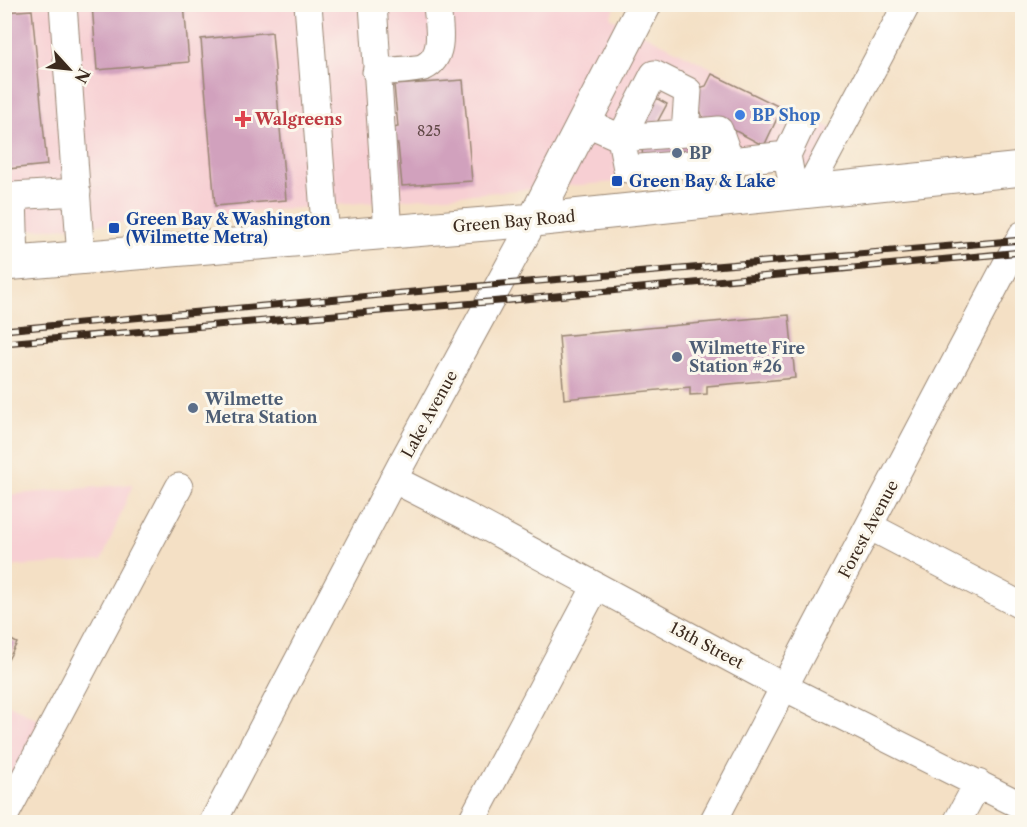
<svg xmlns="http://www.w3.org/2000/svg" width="1027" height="827" font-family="'Libre Caslon Text',serif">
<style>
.built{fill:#f7cfd3}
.building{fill:#d1a1bd}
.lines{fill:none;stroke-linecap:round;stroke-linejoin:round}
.minor-casing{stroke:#988572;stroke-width:29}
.major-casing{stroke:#988572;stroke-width:35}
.minor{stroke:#fff;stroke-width:27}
.major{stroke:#fff;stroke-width:33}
.rail-casing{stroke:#3b2a1e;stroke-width:7}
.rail{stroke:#fbf7ec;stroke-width:4.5;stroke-dasharray:14;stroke-linecap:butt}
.shop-dot{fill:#3f7fe0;stroke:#fbf7ec;stroke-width:2}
.health-dot{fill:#e0444e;stroke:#fbf7ec;stroke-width:2}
.service-dot{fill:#5c6f8a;stroke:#fbf7ec;stroke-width:2}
.transit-dot{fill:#1a4fb4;stroke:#fbf7ec;stroke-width:2}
.labels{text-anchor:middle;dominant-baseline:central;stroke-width:6;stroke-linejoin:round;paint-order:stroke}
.number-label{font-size:14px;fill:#604846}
.shop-label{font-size:16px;font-weight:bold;fill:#366cbe;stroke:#fbf7ec;text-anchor:start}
.health-label{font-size:16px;font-weight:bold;fill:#be3a42;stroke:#fbf7ec;text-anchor:start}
.service-label{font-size:16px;font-weight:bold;fill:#4e5e75;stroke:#fbf7ec;text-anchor:start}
.transit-label{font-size:16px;font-weight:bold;fill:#164399;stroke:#fbf7ec;text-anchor:start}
.street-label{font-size:16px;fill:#3b2a1e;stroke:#fbf7ec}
</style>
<rect width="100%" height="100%" fill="#fbf7ec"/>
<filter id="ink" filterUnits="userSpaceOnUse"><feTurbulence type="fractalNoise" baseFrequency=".0167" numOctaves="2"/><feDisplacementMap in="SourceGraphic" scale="12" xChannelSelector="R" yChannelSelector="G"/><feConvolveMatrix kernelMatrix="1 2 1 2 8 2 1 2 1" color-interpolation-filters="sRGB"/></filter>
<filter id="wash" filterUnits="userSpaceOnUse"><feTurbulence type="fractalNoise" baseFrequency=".008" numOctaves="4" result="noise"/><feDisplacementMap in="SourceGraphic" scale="24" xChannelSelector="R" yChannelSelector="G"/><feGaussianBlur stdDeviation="1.35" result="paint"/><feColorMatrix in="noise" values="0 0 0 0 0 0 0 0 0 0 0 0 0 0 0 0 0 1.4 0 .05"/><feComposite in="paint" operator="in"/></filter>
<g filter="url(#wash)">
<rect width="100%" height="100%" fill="#f4e0c5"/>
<path class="built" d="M 62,4 L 617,5 L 610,17 L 833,129 L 814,166 L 5,232 L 4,9 Z
M 133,484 L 102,560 L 5,567 L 5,495 Z
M 5,702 L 48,725 L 5,808 Z"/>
<g id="blocks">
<path class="building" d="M 92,4 L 184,4 L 189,62 L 97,70 Z
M 32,10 L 47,165 L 8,169 L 10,179 L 4,190 L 4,12 Z
M 272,32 L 286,200 L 215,206 L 201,39 Z
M 712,74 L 782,108 L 764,146 L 717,121 L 705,124 L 693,90 L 706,86 Z
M 463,80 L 472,181 L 402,186 L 398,144 L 394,144 L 394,128 L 398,127 L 394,85 Z
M 647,93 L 667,104 L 653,130 L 633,118 Z
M 710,140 L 712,161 L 643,166 L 642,144 Z
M 789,315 L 795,378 L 707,386 L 707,394 L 690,395 L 690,387 L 564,399 L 559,336 Z
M 4,636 L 17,643 L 4,667 Z"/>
</g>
</g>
<g filter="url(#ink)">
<use href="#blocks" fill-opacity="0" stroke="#988572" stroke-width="1.5"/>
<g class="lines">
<g class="minor-casing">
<path id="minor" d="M 63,4 L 81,258
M 308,4 L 326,238
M 373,4 L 388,233
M 376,72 C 386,71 418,70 424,67 C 447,56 438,24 437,4
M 585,122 L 621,138 L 685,133
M 807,192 L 907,4
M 794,193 L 787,155 L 802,123
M 731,200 L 730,161 L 719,130 L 685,133 L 688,91 L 654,74 L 621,138 L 627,169 L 730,161 L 787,155
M 15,263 L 13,196 L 77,192
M 393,479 L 466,516 L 784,687 L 1022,806
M 869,526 L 1022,606
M 4,817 L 179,487
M 213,822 L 403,461 L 534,220
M 471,822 L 596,586
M 713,822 L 1022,235
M 957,822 L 978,783"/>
</g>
<g class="major-casing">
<path id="major" d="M 534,220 L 645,4
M 4,264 L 534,220 L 1022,169"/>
</g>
<use href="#minor" class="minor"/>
<use href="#major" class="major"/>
<g class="rail-casing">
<path id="rail" d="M 4,330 L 456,288 L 1022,240
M 4,343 L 524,299 L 1022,252"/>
</g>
<use href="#rail" class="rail"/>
</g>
</g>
<circle class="shop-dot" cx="740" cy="115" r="6"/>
<path class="health-dot" d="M240 110h6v6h6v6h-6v6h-6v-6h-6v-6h6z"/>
<g class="service-dot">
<circle cx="677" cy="153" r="6"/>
<circle cx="677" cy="357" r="6"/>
<circle cx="193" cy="408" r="6"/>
</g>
<g class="transit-dot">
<rect x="611" y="175" width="12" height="12" rx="3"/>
<rect x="108" y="222" width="12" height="12" rx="3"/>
</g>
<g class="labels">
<g class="number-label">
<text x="429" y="131">825</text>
</g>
<g class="shop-label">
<text x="752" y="115">BP Shop</text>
</g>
<g class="health-label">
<text x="255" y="119">Walgreens</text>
</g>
<g class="service-label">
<text x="689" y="153">BP</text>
<text x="689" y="348">Wilmette Fire<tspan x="689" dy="18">Station #26</tspan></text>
<text x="205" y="399">Wilmette<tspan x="205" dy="18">Metra Station</tspan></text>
</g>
<g class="transit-label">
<text x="629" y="181">Green Bay &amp; Lake</text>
<text x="126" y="219">Green Bay &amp; Washington<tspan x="126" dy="18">(Wilmette Metra)</tspan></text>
</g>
<g class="street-label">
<text transform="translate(514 221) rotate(-5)">Green Bay Road</text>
<text transform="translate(429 414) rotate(-61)">Lake Avenue</text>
<text transform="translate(868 529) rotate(-62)">Forest Avenue</text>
<text transform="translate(707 645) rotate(28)">13th Street</text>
</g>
</g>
<rect width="1027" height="827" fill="none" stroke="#fbf7ec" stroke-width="24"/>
<g transform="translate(69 69) rotate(117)" stroke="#fbf7ec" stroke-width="4.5" paint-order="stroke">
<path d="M0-4.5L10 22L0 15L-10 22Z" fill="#3b2a1e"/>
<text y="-9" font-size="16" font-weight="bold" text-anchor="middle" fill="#3b2a1e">N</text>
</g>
</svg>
